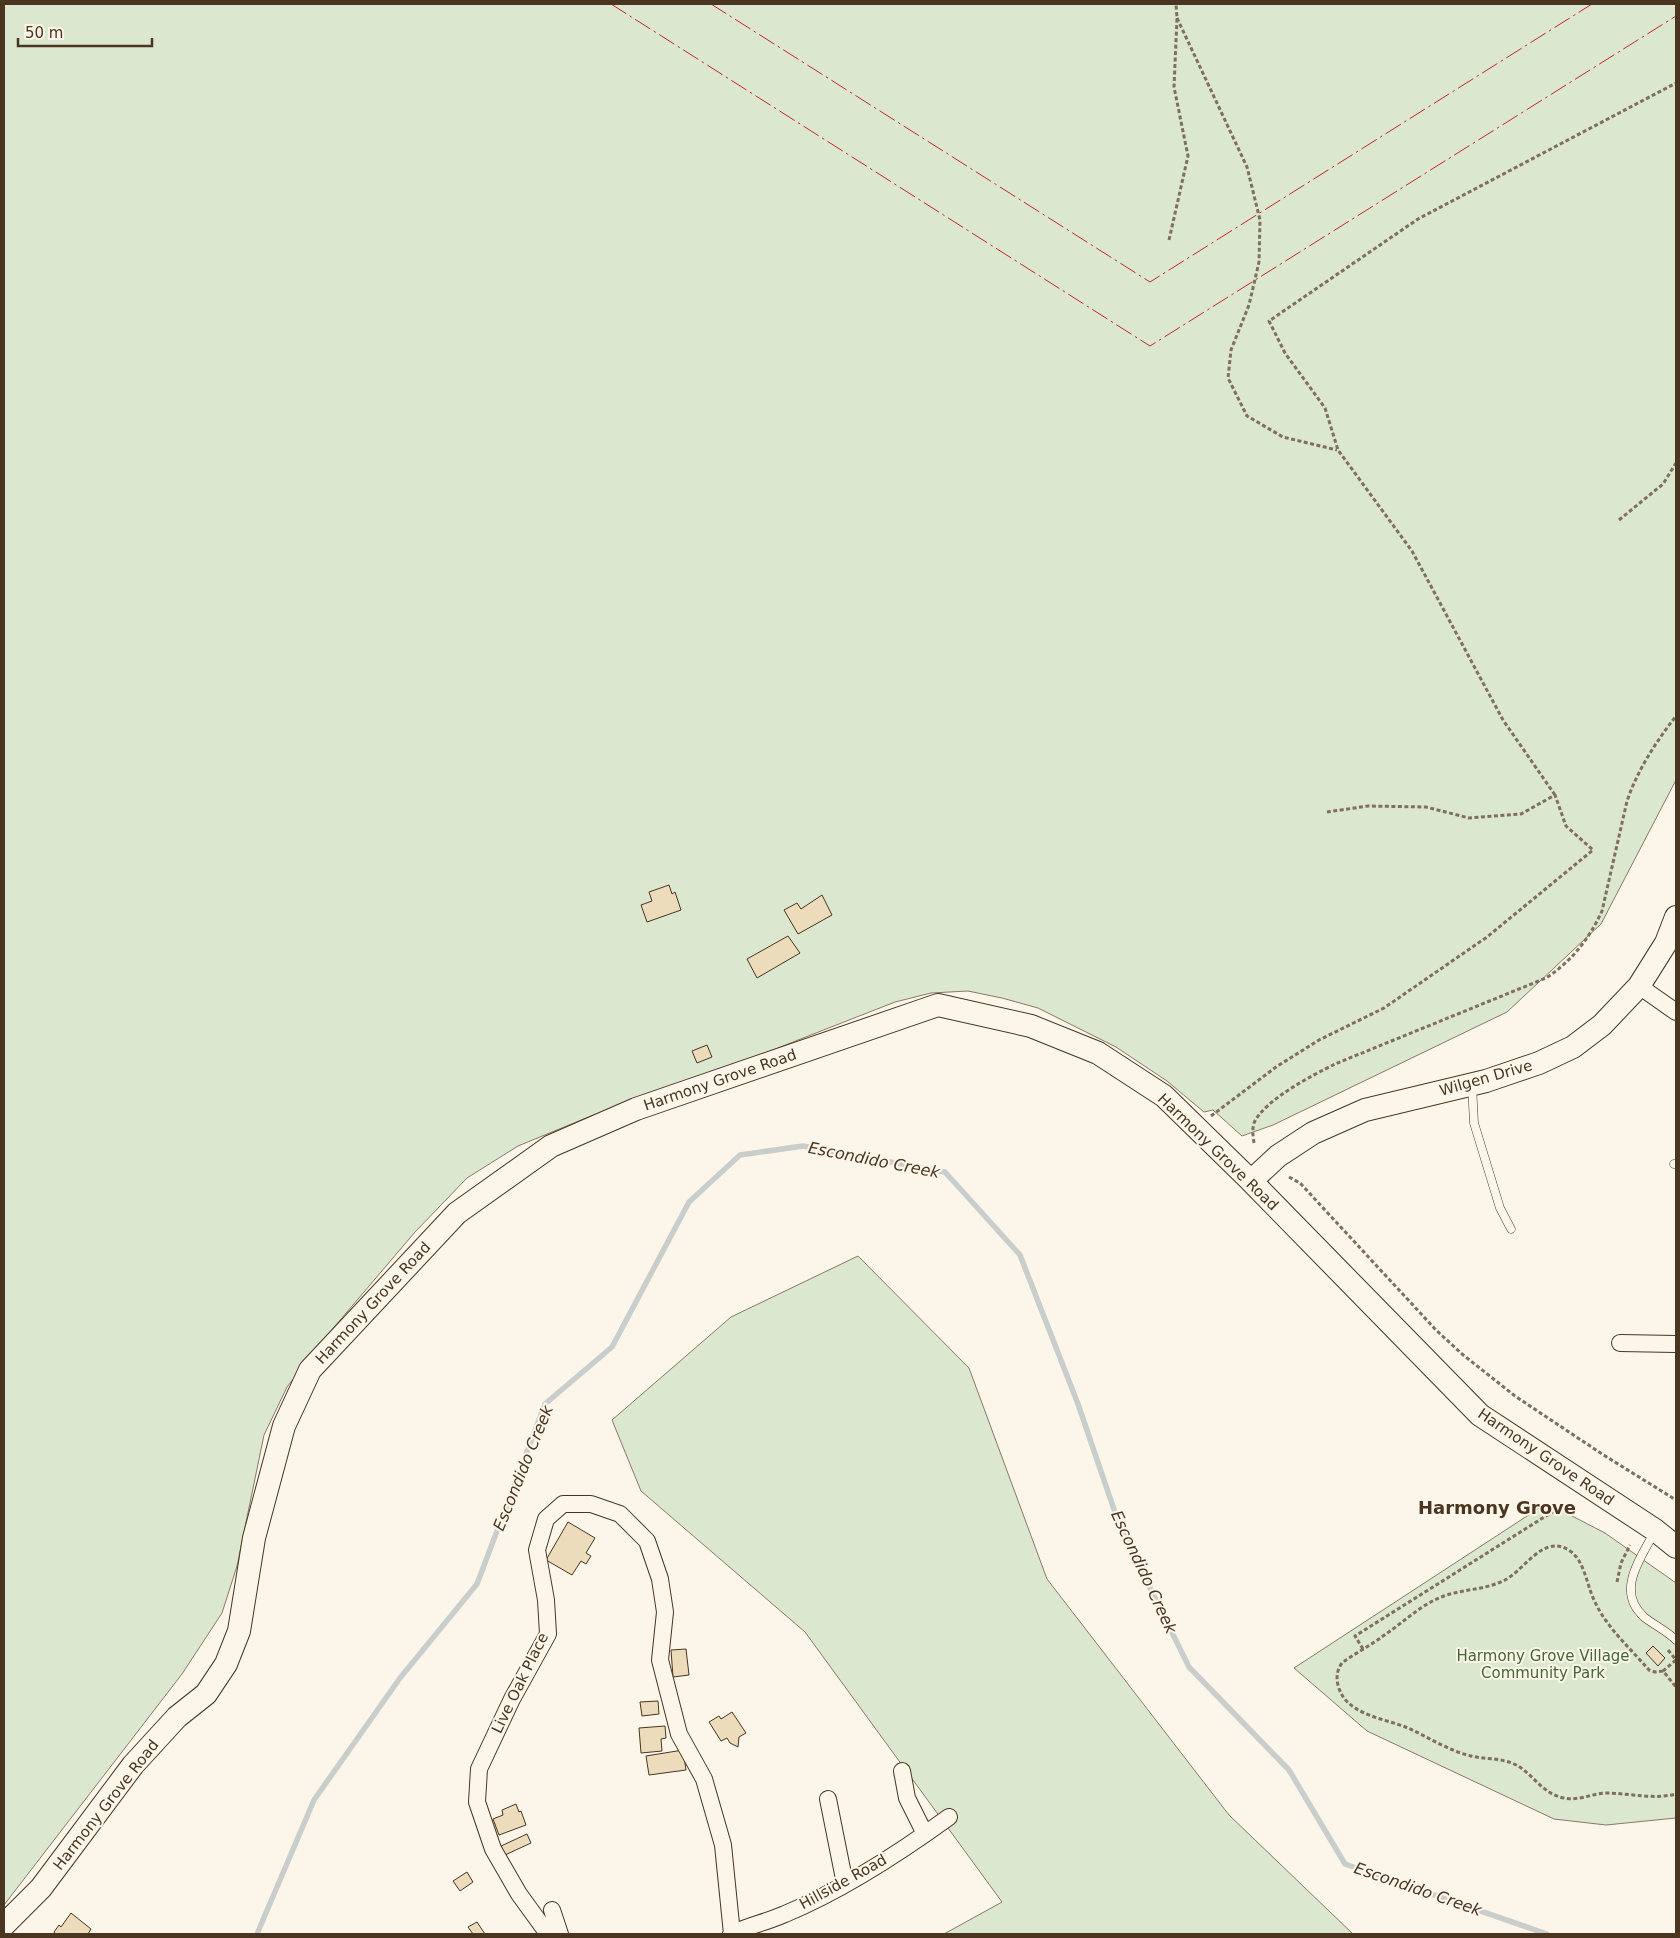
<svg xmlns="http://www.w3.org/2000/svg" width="1680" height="1938" font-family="'DejaVu Sans',sans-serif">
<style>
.green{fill:#dce7d0;stroke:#887966}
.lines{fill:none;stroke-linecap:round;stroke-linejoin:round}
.stream{stroke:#c9cecd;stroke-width:5.5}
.building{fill:#ecdcbc;stroke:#4a3520}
.lane-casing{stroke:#4a3520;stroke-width:9}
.street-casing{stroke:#4a3520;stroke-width:18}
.secondary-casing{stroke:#4a3520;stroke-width:24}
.path{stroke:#7f6f5c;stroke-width:3;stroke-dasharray:4 2.5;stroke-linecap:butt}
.lane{stroke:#fbf6e9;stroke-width:8}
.street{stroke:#fbf6e9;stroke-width:16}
.secondary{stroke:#fbf6e9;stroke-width:22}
.power{stroke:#c62828;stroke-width:1;stroke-dasharray:18 4 2.5 4;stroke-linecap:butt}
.labels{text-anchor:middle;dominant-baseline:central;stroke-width:4;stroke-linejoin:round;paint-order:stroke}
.street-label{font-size:15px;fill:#4a3520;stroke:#fbf6e9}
.park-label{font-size:15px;fill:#436837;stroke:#fbf6e9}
.water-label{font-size:16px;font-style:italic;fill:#4a3520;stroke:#fbf6e9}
.quarter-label{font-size:18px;font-weight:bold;fill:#4a3520;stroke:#fbf6e9}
</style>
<rect width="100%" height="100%" fill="#fbf6e9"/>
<path class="green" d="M 4,4 L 1676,4 L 1676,780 L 1601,924 L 1507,1012 L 1273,1125 L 1242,1136 L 1213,1110 L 1204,1112 L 1167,1081 L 1116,1047 L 1038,1008 L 1002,998 L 968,991 L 931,993 L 895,1002 L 714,1073 L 591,1116 L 518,1146 L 467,1178 L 415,1232 L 324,1339 L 287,1387 L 264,1435 L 237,1566 L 222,1613 L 182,1674 L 4,1905 Z
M 858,1256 L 969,1368 L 1047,1579 L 1229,1815 L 1353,1934 L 944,1934 L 1002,1902 L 805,1632 L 641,1491 L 612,1420 L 731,1317 Z
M 1547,1503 L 1605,1533 L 1676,1583 L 1676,1818 L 1606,1825 L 1554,1819 L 1367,1731 L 1294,1668 Z"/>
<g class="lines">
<path class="stream" d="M 257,1934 L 314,1800 L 400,1678 L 477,1584 L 545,1404 L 612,1347 L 689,1202 L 740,1155 L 803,1146 L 945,1172 L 1020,1255 L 1078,1404 L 1120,1527 L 1189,1667 L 1289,1770 L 1345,1864 L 1547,1934"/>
</g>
<path class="building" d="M 669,885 L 672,894 L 675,892 L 681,910 L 647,922 L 641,905 L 652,901 L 649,892 Z
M 822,895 L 832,915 L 798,934 L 784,910 L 797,903 L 801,909 Z
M 788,936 L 800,953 L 757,978 L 747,959 Z
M 707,1045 L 712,1057 L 697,1063 L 692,1051 Z
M 568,1522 L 595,1538 L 586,1553 L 591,1556 L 586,1564 L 581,1561 L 572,1575 L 546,1560 Z
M 1653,1646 L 1665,1658 L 1658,1666 L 1646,1653 Z
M 686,1649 L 689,1675 L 673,1677 L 671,1650 Z
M 658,1701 L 659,1714 L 642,1716 L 640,1702 Z
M 732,1712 L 746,1733 L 739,1737 L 738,1747 L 730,1743 L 727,1738 L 721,1741 L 709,1722 L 719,1716 L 721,1719 Z
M 665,1726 L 666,1738 L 661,1739 L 662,1751 L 641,1753 L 639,1728 Z
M 683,1750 L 686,1770 L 649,1775 L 646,1756 Z
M 516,1804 L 519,1812 L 521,1811 L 526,1825 L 499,1835 L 493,1819 L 503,1815 L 502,1810 Z
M 527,1834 L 531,1843 L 505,1855 L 501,1846 Z
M 467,1872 L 473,1882 L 460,1891 L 453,1881 Z
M 71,1913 L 91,1929 L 88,1934 L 55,1934 L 54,1932 L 59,1925 L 61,1927 Z
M 477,1922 L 485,1934 L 473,1934 L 468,1927 Z"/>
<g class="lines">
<g class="lane-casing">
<path id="lane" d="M 1472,1086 L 1474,1123 L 1500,1208 L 1511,1229
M 1674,1164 L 1676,1164
M 1655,1531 C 1641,1558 1615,1591 1644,1617 C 1654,1625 1667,1631 1676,1640"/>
</g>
<g class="street-casing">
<path id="street" d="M 1639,986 L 1676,1012
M 1620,1343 L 1676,1344
M 902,1771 L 907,1798 L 925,1834
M 828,1799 L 845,1884
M 552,1910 L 560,1934
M 548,1934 L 519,1894 L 493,1849 L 477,1802 L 479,1769 L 512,1699 L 548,1634 L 546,1600 L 537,1550 L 546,1519 L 563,1504 L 591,1504 L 620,1514 L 647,1541 L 660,1579 L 665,1612 L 660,1660 L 679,1734 L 704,1779 L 723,1845 L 732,1934
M 731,1934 C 748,1926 767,1922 785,1914 C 843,1890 898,1854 949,1817"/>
</g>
<g class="secondary-casing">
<path id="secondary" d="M 1251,1181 L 1278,1156 L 1313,1133 L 1365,1110 L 1486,1081 L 1539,1063 L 1573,1047 L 1602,1025 L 1639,986 L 1666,943 L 1676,917
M 4,1925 L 41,1888 L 133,1765 L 177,1717 L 206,1694 L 226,1664 L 239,1631 L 254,1538 L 284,1426 L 310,1370 L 457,1213 L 551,1146 L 636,1109 L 938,1005 L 1031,1026 L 1098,1053 L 1164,1096 L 1251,1181 L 1480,1415 L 1655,1530 L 1676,1547"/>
</g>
<path class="path" d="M 1177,18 L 1247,167 L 1260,220 L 1259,262 L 1249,305 L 1231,350 L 1228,378 L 1247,416 L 1283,437 L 1337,450
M 1169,240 L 1188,156 L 1174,87 L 1177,18 L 1176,4
M 1619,520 L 1663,484 L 1676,463
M 1555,795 L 1503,720 L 1412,551 L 1338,450 L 1325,408 L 1285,353 L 1269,321 L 1418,219 L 1676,83
M 1211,1116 L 1276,1067 L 1319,1040 L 1384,1008 L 1487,937 L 1593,850 L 1566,826 L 1555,795 L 1521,814 L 1469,818 L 1426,807 L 1368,806 L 1327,812
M 1254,1143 C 1253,1136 1252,1130 1254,1123 C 1264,1100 1313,1075 1335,1064 L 1546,978 C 1572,961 1589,939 1602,911 L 1627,801 C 1638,769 1656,742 1676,716
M 1289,1177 L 1300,1183 L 1436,1330 L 1462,1354 L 1515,1396 L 1602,1454 L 1676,1500
M 1617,1582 L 1621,1563 L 1630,1545
M 1363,1649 L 1355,1636 L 1565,1504
M 1668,1650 L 1676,1660 L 1663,1671 L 1676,1687
M 1663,1671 L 1655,1672 L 1649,1670 C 1630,1648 1607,1628 1595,1602 C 1587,1587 1585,1561 1570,1551 C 1543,1532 1524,1572 1503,1581 C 1484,1590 1463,1589 1444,1596 C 1421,1604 1403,1623 1383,1636 C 1370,1646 1355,1653 1342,1663 C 1337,1670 1336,1677 1338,1685 C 1345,1715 1384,1718 1408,1728 C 1428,1737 1449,1751 1471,1756 C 1484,1759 1498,1758 1512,1763 C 1532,1771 1541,1794 1564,1798 C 1578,1801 1591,1794 1605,1793 C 1630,1793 1652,1800 1676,1794"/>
<use href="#lane" class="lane"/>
<use href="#street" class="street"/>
<use href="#secondary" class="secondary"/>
<path class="power" d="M 611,4 L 1150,346 L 1676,16
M 711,4 L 1150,282 L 1592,4"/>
</g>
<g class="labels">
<g class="street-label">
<text transform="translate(1486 1078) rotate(-16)">Wilgen Drive</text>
<text transform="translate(720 1080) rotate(-19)">Harmony Grove Road</text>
<text transform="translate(1218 1152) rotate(44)">Harmony Grove Road</text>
<text transform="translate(373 1303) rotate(-47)">Harmony Grove Road</text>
<text transform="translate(1546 1457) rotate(34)">Harmony Grove Road</text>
<text transform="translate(520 1683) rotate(-64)">Live Oak Place</text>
<text transform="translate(106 1805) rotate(-52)">Harmony Grove Road</text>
<text transform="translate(843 1882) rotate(-29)">Hillside Road</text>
</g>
<g class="park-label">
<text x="1543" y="1656">Harmony Grove Village<tspan x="1543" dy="17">Community Park</tspan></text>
</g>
<g class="water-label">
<text transform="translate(874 1160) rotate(11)">Escondido Creek</text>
<text transform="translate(523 1468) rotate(-68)">Escondido Creek</text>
<text transform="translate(1144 1572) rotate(65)">Escondido Creek</text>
<text transform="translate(1418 1889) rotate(19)">Escondido Creek</text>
</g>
<g class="quarter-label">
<text x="1497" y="1507">Harmony Grove</text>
</g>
</g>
<rect width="1680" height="1938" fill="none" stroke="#4a3520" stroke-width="10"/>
<path d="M18 38v8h134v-8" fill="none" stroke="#4a3520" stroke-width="2.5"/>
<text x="25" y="38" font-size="15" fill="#4a3520" stroke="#fbf6e9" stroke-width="4" paint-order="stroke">50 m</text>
</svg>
